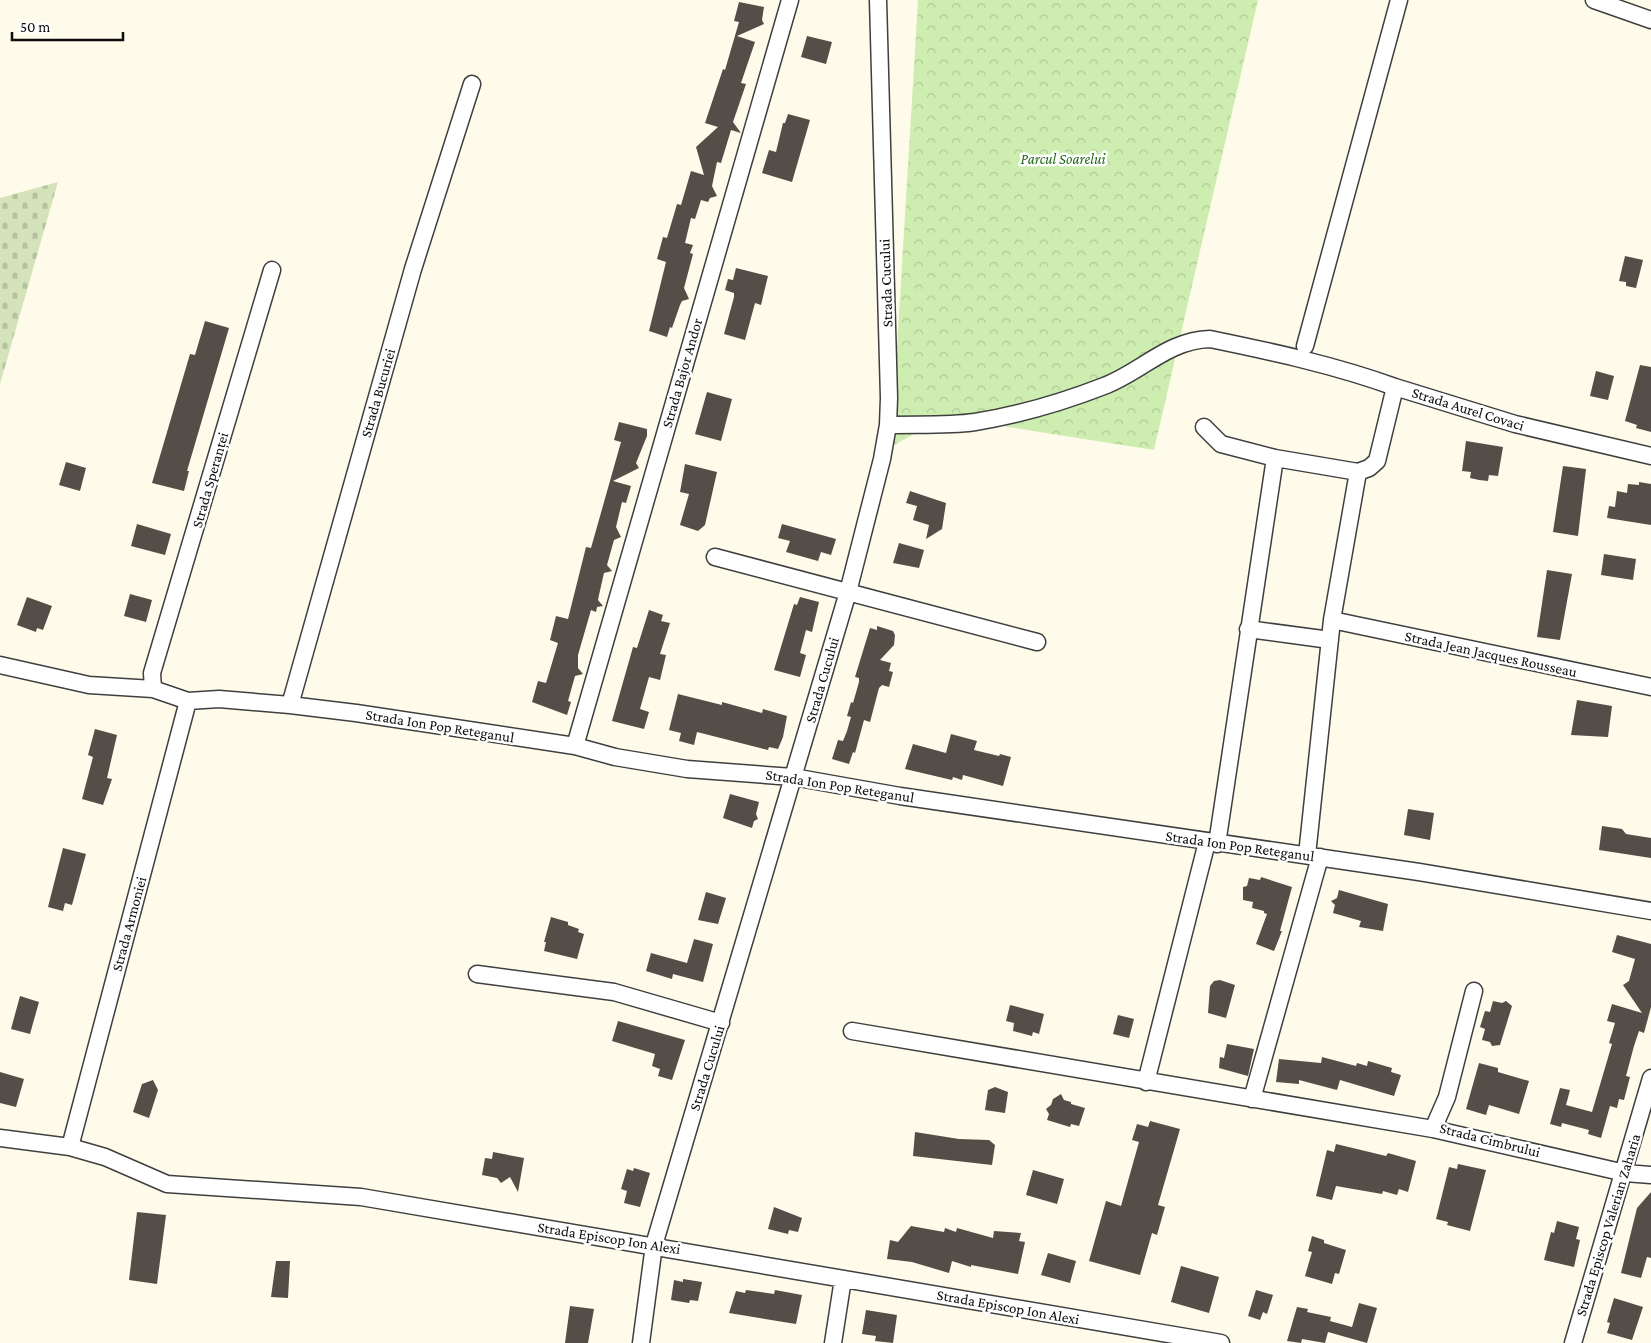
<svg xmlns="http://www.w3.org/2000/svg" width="1651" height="1343" font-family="'Crimson Pro',serif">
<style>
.cemetery{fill:url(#cemetery-stones)}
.park{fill:url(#park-crowns)}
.building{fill:#554d47}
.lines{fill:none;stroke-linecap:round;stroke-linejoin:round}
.minor-casing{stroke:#3f3f3f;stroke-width:19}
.minor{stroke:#fff;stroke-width:16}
.labels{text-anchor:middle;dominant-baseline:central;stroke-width:5;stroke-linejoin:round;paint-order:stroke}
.park-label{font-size:15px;font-style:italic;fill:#266916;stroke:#fff}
.street-label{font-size:15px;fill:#0c0c0c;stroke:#fff}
</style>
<defs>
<pattern id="cemetery-stones" width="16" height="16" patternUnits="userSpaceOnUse" patternTransform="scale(1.25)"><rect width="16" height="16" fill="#d4e3ba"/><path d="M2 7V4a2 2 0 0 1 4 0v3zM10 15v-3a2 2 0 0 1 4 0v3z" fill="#b5c29f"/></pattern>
<pattern id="park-crowns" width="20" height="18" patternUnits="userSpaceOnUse" patternTransform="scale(1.25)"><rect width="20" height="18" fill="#ceedb0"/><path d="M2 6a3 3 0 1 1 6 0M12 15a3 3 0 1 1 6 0" fill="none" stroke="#b0ca96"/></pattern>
</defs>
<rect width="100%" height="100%" fill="#fffbea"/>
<path class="cemetery" d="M 58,182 L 0,384 L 0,198 Z"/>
<path class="park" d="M 918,0 L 1258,0 L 1154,450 L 971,421 L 926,427 L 891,447 Z"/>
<path class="building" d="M 739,2 L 764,7 L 762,20 L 764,24 L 737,36 L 755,42 L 741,83 L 746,84 L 733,122 L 741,133 L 731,130 L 721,163 L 717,162 L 712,186 L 717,196 L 710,198 L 708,202 L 701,200 L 695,219 L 691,218 L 685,243 L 693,245 L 690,253 L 693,254 L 684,288 L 689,299 L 682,301 L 680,305 L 672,328 L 670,327 L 667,337 L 649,331 L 666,262 L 657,259 L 663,237 L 667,238 L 677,204 L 681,205 L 691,171 L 704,175 L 696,147 L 718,127 L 705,123 L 723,69 L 725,70 L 739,22 L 734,21 Z
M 807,36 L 832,42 L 826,64 L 801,57 Z
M 788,114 L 810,120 L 792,182 L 762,173 L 769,150 L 776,152 L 783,123 L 785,123 Z
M 1625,256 L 1643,260 L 1636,288 L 1626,286 L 1626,282 L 1619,281 Z
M 736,268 L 768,276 L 761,305 L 755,303 L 745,340 L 724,334 L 734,297 L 734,293 L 725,290 L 728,279 L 733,280 Z
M 205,321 L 229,328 L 187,471 L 189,471 L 184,491 L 152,483 L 190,354 L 195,355 Z
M 1640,365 L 1651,367 L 1651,432 L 1636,428 L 1637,425 L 1625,421 Z
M 1596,371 L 1614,376 L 1608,400 L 1590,396 Z
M 707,392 L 732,399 L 721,441 L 695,434 Z
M 619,422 L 647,429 L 647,436 L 636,463 L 639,468 L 613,481 L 631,486 L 626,503 L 622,502 L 616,527 L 621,537 L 614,540 L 607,565 L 612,571 L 604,573 L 599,595 L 598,600 L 603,606 L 597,607 L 596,612 L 591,610 L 578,655 L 578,668 L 583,674 L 575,676 L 568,701 L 571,702 L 567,715 L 532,702 L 538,681 L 546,683 L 558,643 L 550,640 L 556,616 L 568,619 L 586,547 L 591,548 L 621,442 L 614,440 Z
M 1466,441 L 1503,447 L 1498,476 L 1489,475 L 1488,481 L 1479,480 L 1470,478 L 1471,472 L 1462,471 Z
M 66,462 L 86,468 L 80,491 L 59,485 Z
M 685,464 L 717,472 L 705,525 L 698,531 L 680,525 L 689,494 L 680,492 Z
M 1563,466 L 1586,469 L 1578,536 L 1553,532 Z
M 1639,482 L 1651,484 L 1651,525 L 1607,518 L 1609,506 L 1615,507 L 1617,491 L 1627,493 L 1628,484 L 1639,485 Z
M 910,491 L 946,503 L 942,529 L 926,539 L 929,525 L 913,520 L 917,506 L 906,503 Z
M 137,524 L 171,534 L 165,555 L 131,546 Z
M 782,524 L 836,539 L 831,555 L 821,552 L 818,561 L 786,552 L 790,541 L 778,538 Z
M 899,543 L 924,550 L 919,568 L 893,563 Z
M 1604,554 L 1636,559 L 1633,580 L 1601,575 Z
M 1547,570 L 1572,574 L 1560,640 L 1537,637 Z
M 130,594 L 152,600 L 146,622 L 124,616 Z
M 27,597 L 52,606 L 43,630 L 37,628 L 36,632 L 17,625 Z
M 800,597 L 819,602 L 812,632 L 806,630 L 800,653 L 806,655 L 800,677 L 774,670 L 794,604 L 797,605 Z
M 649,610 L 663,615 L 661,621 L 670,623 L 660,654 L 666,655 L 660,680 L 649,677 L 640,709 L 649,712 L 644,729 L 612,721 L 633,647 L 637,648 Z
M 877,626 L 893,631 L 895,635 L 894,645 L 880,660 L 891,663 L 889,671 L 893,672 L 889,687 L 882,685 L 879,688 L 870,722 L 864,720 L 855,753 L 853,752 L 849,764 L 832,759 L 838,740 L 843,741 L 847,731 L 851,717 L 847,716 L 851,702 L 853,703 L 859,682 L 859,678 L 855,677 L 870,628 L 877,630 Z
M 678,694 L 722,705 L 722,702 L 762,713 L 763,709 L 787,716 L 783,737 L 778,749 L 769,747 L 768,750 L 697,732 L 694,745 L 679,741 L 681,733 L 669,730 Z
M 1577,700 L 1612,706 L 1608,737 L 1571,735 Z
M 95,729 L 117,735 L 107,778 L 112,779 L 103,805 L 82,799 L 93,757 L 88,755 Z
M 951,734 L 977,741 L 974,750 L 999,756 L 1000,754 L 1011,757 L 1003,786 L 963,775 L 962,780 L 953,777 L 952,780 L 905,769 L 913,744 L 946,753 Z
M 730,794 L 759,802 L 756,814 L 758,819 L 754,821 L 752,828 L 723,818 Z
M 1408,809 L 1434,813 L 1430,840 L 1404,835 Z
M 1602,826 L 1622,829 L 1626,834 L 1651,838 L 1651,858 L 1599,850 Z
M 63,848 L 86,854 L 72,905 L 65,903 L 63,911 L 48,907 Z
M 1261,877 L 1292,887 L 1280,931 L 1282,931 L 1274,951 L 1256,944 L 1267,914 L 1264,913 L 1264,911 L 1252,908 L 1253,902 L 1243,900 L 1243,887 L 1247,886 L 1249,878 L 1260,880 Z
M 1339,890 L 1388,904 L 1383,931 L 1359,927 L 1361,921 L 1333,913 L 1335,905 L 1331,901 L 1337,898 Z
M 706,892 L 726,898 L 718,924 L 698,920 Z
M 551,917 L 568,922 L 568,925 L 579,929 L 578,932 L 584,934 L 577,959 L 544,951 L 546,942 L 544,942 Z
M 1617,935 L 1651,944 L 1651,1007 L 1644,1033 L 1639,1031 L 1634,1046 L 1626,1076 L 1630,1077 L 1624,1100 L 1619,1099 L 1617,1108 L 1610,1106 L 1601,1138 L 1588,1134 L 1589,1130 L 1562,1123 L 1561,1127 L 1550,1124 L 1560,1088 L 1570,1090 L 1566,1105 L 1592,1112 L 1612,1044 L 1609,1043 L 1615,1023 L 1607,1021 L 1612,1004 L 1642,1013 L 1623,985 L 1629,981 L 1635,959 L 1612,952 Z
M 694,939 L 713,944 L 703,982 L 673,974 L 672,979 L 646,971 L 651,953 L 687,963 Z
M 1220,980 L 1235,985 L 1226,1018 L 1208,1013 L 1210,986 L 1214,981 Z
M 20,996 L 39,1002 L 30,1034 L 11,1029 Z
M 1493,1001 L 1502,1003 L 1506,1001 L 1512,1006 L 1500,1045 L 1492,1046 L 1490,1042 L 1482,1040 L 1485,1029 L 1480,1027 L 1485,1011 L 1490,1012 Z
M 1010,1005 L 1044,1014 L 1039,1034 L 1033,1032 L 1032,1036 L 1013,1031 L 1014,1023 L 1006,1021 Z
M 1118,1015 L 1134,1019 L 1129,1038 L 1113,1034 Z
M 618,1021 L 685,1040 L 672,1080 L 658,1076 L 660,1069 L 652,1066 L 655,1054 L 612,1041 Z
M 1227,1044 L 1254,1049 L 1248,1076 L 1219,1068 L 1220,1057 L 1224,1058 Z
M 1322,1057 L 1356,1066 L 1357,1063 L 1367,1066 L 1368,1061 L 1392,1068 L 1391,1072 L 1401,1075 L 1394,1096 L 1340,1080 L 1337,1090 L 1299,1080 L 1299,1084 L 1276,1082 L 1279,1059 L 1321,1063 Z
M 1479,1063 L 1498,1068 L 1498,1072 L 1529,1081 L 1519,1114 L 1489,1105 L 1486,1115 L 1466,1109 Z
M 0,1072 L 24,1079 L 16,1107 L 0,1103 Z
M 153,1080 L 158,1090 L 149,1118 L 133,1112 L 142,1084 Z
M 995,1087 L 1008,1092 L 1005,1113 L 985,1110 L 988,1090 Z
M 1061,1094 L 1064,1100 L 1071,1102 L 1071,1104 L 1085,1108 L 1079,1126 L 1071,1124 L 1070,1127 L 1047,1120 L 1049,1114 L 1046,1109 L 1051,1105 L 1053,1099 Z
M 1150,1121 L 1180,1129 L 1158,1205 L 1165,1207 L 1157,1235 L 1152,1233 L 1140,1275 L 1089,1261 L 1106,1201 L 1121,1206 L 1139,1142 L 1132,1140 L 1137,1124 L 1148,1127 Z
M 915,1132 L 959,1139 L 989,1140 L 995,1145 L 992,1165 L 913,1156 Z
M 1336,1144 L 1386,1156 L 1388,1153 L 1416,1161 L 1408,1192 L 1399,1189 L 1397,1195 L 1383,1191 L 1382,1194 L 1336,1186 L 1332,1200 L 1316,1196 L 1327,1150 L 1334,1152 Z
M 493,1152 L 524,1158 L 518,1192 L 510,1177 L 501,1183 L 497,1178 L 482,1175 L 485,1158 L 492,1159 Z
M 1458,1164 L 1486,1170 L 1470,1231 L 1447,1225 L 1448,1222 L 1436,1219 L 1449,1167 L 1457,1169 Z
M 634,1168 L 650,1173 L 640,1207 L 624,1203 L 627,1191 L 621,1189 L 627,1169 L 633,1171 Z
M 1033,1170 L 1064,1179 L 1057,1204 L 1026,1195 Z
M 1651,1192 L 1651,1258 L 1647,1257 L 1641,1278 L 1621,1273 L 1637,1208 Z
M 774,1207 L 802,1218 L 798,1232 L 789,1230 L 788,1234 L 768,1229 Z
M 137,1212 L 166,1215 L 157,1284 L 129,1280 Z
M 1557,1221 L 1579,1227 L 1576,1239 L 1580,1240 L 1574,1267 L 1544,1260 L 1551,1232 L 1554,1233 Z
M 911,1226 L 944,1232 L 945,1228 L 956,1232 L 957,1228 L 993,1238 L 994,1231 L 1021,1233 L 1019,1241 L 1025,1242 L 1018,1274 L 971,1265 L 971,1267 L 952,1261 L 949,1273 L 912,1262 L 887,1259 L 890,1240 L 898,1242 Z
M 1312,1236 L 1324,1240 L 1324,1243 L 1346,1250 L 1339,1274 L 1335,1273 L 1332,1284 L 1305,1276 L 1312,1252 L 1308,1251 Z
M 1048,1253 L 1076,1261 L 1070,1283 L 1041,1275 Z
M 276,1261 L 290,1261 L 288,1298 L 271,1297 Z
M 1181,1266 L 1219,1277 L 1209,1313 L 1171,1302 Z
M 683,1279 L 702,1282 L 698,1301 L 690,1300 L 689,1303 L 671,1300 L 674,1280 L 683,1282 Z
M 746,1290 L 774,1294 L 775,1290 L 802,1295 L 796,1324 L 729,1313 L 736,1291 L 745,1293 Z
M 1256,1290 L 1273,1295 L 1267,1314 L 1263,1312 L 1260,1320 L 1248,1316 Z
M 1614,1298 L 1643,1307 L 1632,1340 L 1607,1333 L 1610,1323 L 1607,1322 Z
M 1359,1303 L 1377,1308 L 1367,1343 L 1328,1332 L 1325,1343 L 1302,1339 L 1301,1343 L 1287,1341 L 1297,1307 L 1308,1309 L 1307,1312 L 1331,1317 L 1330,1321 L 1352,1327 Z
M 570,1306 L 594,1309 L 588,1343 L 565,1343 Z
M 866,1310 L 897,1315 L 893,1343 L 875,1341 L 876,1336 L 862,1334 Z"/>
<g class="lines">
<g class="minor-casing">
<path id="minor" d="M 1594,0 L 1651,20
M 1305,346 L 1399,0
M 888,425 C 917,424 947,426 975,422 C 1018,415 1063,402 1104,386 C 1141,372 1168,340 1210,339 C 1273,352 1334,365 1395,387
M 1204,427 L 1221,444 L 1275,458 L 1358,472 L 1369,468 L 1377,461 L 1395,387 L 1515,424 L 1651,456
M 715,557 L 1037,642
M 1332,620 L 1651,687
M 1248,629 L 1330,640
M 0,665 L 89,685 L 153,689 L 188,701 L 219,699 L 290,705 L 356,713 L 575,746 L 615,757 L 687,769 L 793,777 L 900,796 L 1419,872 L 1651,911
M 153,689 L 152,673 L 272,270
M 290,705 L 413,269 L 472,84
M 575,746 L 790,0
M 1217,844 L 1275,458
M 1307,855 L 1332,620 L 1358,472
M 477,974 L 614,992 L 721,1023
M 1474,991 L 1447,1097 L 1433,1129 L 1625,1173 L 1651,1175
M 852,1031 L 1433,1129
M 1146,1082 L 1207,842
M 1252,1099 L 1320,857
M 0,1138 L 70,1147 L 105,1157 L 167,1184 L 361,1197 L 1221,1343
M 70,1147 L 188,701
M 641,1343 L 654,1245 L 848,592 L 882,459 L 888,425 L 889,398 L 878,0
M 833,1343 L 843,1279
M 1573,1343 L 1651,1078"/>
</g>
<use href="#minor" class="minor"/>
</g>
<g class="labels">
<g class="park-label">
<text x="1063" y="159">Parcul Soarelui</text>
</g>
<g class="street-label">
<text transform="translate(886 283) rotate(-92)">Strada Cucului</text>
<text transform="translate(682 373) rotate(-74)">Strada Bajor Andor</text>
<text transform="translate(378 393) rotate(-74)">Strada Bucuriei</text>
<text transform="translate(1468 409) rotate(17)">Strada Aurel Covaci</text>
<text transform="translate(210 480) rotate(-74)">Strada Speranței</text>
<text transform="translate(1491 654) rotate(12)">Strada Jean Jacques Rousseau</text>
<text transform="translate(822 680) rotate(-74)">Strada Cucului</text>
<text transform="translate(440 726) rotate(9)">Strada Ion Pop Reteganul</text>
<text transform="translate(840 786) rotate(9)">Strada Ion Pop Reteganul</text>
<text transform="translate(1240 846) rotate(8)">Strada Ion Pop Reteganul</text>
<text transform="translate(129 924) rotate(-75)">Strada Armoniei</text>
<text transform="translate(707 1068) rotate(-73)">Strada Cucului</text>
<text transform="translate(1490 1140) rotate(14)">Strada Cimbrului</text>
<text transform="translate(1608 1225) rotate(-73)">Strada Episcop Valerian Zaharia</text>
<text transform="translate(609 1238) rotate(9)">Strada Episcop Ion Alexi</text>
<text transform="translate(1008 1307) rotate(10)">Strada Episcop Ion Alexi</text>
</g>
</g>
<path d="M12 32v8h111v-8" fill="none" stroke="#0c0c0c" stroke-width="2.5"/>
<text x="20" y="32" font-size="15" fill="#0c0c0c" stroke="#ffffff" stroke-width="4" paint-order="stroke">50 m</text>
</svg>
